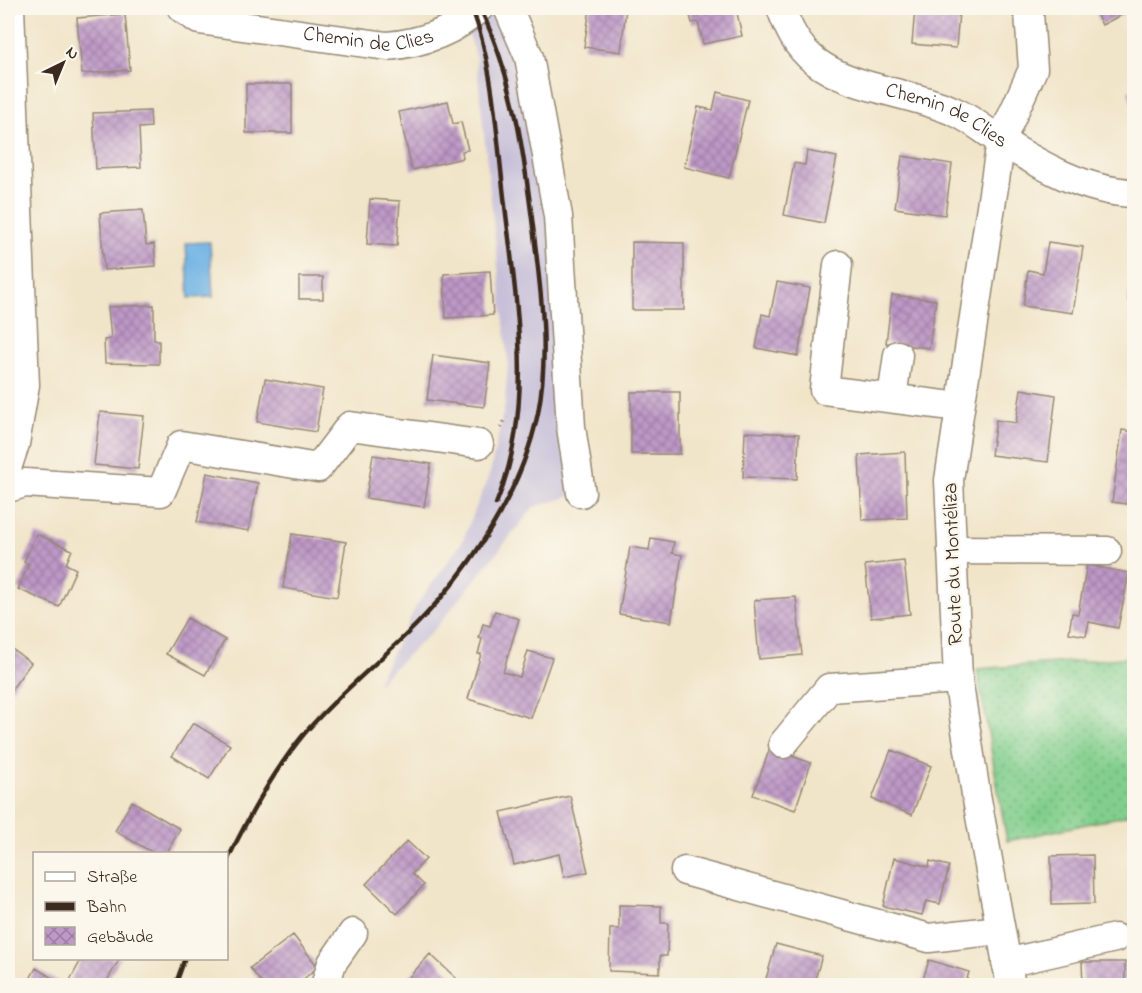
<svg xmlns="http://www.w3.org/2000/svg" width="1142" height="993" font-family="'Indie Flower',sans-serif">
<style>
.railway{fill:#c8c0d8}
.grass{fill:url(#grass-dots);stroke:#5e7c56;stroke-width:1.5}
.water{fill:#6eb2e4;stroke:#546e81;stroke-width:1.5}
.building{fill:url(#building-cross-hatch)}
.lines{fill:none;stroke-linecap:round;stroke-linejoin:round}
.minor-casing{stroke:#968874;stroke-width:31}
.path{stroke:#968874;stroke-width:4;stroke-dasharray:1.5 4.5;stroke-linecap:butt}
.minor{stroke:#fff;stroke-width:28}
.rail{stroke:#3b2a1e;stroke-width:4.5}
.labels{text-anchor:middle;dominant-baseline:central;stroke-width:4.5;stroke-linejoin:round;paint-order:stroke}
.street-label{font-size:21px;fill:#3b2a1e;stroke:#fbf7ec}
</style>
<defs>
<pattern id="grass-dots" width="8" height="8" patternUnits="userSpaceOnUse" patternTransform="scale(1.5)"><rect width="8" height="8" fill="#82cf8d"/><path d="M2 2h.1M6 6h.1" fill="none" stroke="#6ca873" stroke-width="1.8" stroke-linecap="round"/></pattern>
<pattern id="building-cross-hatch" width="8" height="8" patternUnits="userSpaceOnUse" patternTransform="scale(1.5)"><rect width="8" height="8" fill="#be99c7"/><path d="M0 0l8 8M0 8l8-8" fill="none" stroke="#9c7da1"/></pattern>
</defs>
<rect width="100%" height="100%" fill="#fbf7ec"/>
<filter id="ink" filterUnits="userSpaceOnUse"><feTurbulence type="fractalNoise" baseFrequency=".0167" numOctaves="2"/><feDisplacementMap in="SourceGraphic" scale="12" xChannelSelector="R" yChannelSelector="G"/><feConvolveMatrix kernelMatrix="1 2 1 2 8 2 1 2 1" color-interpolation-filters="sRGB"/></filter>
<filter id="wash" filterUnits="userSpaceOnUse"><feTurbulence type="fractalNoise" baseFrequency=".008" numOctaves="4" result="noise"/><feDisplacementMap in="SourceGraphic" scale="24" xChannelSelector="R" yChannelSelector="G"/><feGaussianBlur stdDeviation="1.35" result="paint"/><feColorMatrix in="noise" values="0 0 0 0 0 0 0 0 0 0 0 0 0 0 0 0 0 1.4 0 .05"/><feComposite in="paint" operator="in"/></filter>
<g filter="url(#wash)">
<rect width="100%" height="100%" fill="#f1e5c9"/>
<path class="railway" d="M 461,8 L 508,8 L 529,57 L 581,493 L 534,507 L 435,629 L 376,685 L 418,603 L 462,542 L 490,473 L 505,404 L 508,361 L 476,58 Z"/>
<path class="grass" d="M 1134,657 L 1134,814 L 1007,841 L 977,669 Z"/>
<path class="water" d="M 210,242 L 213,297 L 189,298 L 186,243 Z"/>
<g id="blocks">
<path class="building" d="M 590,8 L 626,8 L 621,52 L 584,47 Z
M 688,8 L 736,8 L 742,36 L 703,44 L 698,22 L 692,23 Z
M 915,8 L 982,8 L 981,14 L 959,12 L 956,48 L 912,44 Z
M 1093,8 L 1133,8 L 1133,9 L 1102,25 Z
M 125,14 L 130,70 L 82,74 L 77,18 Z
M 246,84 L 292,84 L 292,133 L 246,133 Z
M 1134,88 L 1134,111 L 1128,91 Z
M 717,92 L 748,100 L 729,178 L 684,167 L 698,107 L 713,110 Z
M 448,101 L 453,124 L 461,122 L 468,150 L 462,151 L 463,158 L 412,170 L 399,112 Z
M 150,111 L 151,127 L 139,128 L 141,167 L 96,169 L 93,113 Z
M 807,151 L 837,157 L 824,223 L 784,215 L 794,163 L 805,165 Z
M 902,156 L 952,164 L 945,215 L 895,208 Z
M 370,199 L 400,201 L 397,246 L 367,244 Z
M 143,210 L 146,245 L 154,244 L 156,266 L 104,270 L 100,213 Z
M 632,242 L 684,243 L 684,310 L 632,310 Z
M 1048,242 L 1083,247 L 1073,313 L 1023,306 L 1028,270 L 1043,273 Z
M 1132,269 L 1134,270 L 1134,322 L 1130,322 L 1132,301 L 1128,301 Z
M 490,271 L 493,315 L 446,318 L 444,274 Z
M 299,277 L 323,277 L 323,299 L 299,299 Z
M 777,282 L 810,288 L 798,356 L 756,348 L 762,314 L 770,316 Z
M 892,295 L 936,300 L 929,348 L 886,343 Z
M 154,305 L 154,340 L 159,341 L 159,364 L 105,363 L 104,340 L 111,339 L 108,307 Z
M 433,355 L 490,363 L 484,407 L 427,400 Z
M 265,379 L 323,389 L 316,432 L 257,422 Z
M 1021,389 L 1056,395 L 1048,462 L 991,455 L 996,420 L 1016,423 Z
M 631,392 L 680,392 L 680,454 L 631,454 Z
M 100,412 L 144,416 L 138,469 L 94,465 Z
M 1122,430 L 1134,432 L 1134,505 L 1112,502 Z
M 745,432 L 799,434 L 797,479 L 743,477 Z
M 905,452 L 907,518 L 862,520 L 859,455 Z
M 373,455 L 431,464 L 424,507 L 366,498 Z
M 207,473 L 258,483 L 249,531 L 197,522 Z
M 36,534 L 72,550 L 66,564 L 76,569 L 59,607 L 18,589 L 29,564 L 24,562 Z
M 292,534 L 346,542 L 337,597 L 283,588 Z
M 651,538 L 674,542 L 672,553 L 682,555 L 671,622 L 619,614 L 630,547 L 649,550 Z
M 904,561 L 910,614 L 871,618 L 865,565 Z
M 1087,565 L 1129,573 L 1118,628 L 1089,622 L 1086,636 L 1069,633 L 1072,613 L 1078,614 Z
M 796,597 L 802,655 L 759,659 L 754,600 Z
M 495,611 L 519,619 L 503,672 L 520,677 L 528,651 L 552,658 L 531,718 L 468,699 L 481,654 L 478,654 L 482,639 L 479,638 L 483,624 L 490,626 Z
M 187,618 L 225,640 L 205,675 L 166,654 Z
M 8,646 L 31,663 L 8,694 Z
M 193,723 L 230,745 L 209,779 L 172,756 Z
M 770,748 L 811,763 L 795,810 L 753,795 Z
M 891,750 L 931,766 L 912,815 L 872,799 Z
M 570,796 L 588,872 L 564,877 L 559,854 L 514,865 L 501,812 Z
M 132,801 L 180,829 L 166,854 L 155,854 L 115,831 Z
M 407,841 L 426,859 L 412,874 L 424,885 L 397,914 L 366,884 Z
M 1093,855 L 1094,904 L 1052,905 L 1051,856 Z
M 894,858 L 929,867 L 930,861 L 949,866 L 940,904 L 926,901 L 922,915 L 883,906 Z
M 619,905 L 661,906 L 661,923 L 668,923 L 667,956 L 660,956 L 660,973 L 609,971 L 610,929 L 619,929 Z
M 293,935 L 318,967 L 295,986 L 264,986 L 250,968 Z
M 776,944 L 822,956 L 813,986 L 764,986 Z
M 430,954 L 456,978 L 449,986 L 401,986 Z
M 82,958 L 120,958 L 104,986 L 67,986 Z
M 929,960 L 969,972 L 965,986 L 921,986 Z
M 1082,962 L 1125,962 L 1125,986 L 1083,986 Z
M 36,968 L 65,986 L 26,986 Z"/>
</g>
</g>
<g filter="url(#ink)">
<use href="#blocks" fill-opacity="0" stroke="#968874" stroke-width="1.5"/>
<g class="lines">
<g class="minor-casing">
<g id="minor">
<path id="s1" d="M 182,8 L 199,20 L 387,46 C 421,43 454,32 479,8"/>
<path d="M 508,8 L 529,57 L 558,216 L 571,427 L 581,493"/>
<path id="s2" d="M 781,8 C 788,28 797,47 815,61 C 850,89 911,92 953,111 C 970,118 984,130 999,140 C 1040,165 1086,192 1134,193"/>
<path d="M 838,265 L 824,390 L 960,407"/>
<path d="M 892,398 L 898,355"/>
<path d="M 8,465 L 15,444 L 25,385 L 10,8"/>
<path d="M 8,488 L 25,483 L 161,492 L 181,445 L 318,468 L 350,426 L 479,444"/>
<path d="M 952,550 L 1107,551"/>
<path d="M 783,744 L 829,688 L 958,679"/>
<path d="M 685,871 L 929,938 L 1000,930"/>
<path d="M 1006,963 L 1115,938"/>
<path d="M 325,986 L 332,963 L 353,933"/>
<path d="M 1011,986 L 976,794 L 958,679 L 949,480 L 1001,141 L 1033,69 L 1029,13 L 1025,8"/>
</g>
</g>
<path class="path" d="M 501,428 L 506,417"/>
<use href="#minor" class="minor"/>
<path class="rail" d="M 472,8 C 493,65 496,127 503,188 C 514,291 538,404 496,504
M 226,863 C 248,817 272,773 304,734 C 337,695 379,662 416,625 C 471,569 522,491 538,413 C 549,356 542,300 535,243 C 525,162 516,82 480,8
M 175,986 L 185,958"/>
</g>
</g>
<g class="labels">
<g class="street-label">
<text stroke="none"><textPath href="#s1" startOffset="192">Chemin de Clies</textPath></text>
<text stroke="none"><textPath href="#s2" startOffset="207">Chemin de Clies</textPath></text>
<text transform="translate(954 564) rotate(-92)">Route du Montéliza</text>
</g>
</g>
<rect width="1142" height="993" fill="none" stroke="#fbf7ec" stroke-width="30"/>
<rect x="33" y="852" width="195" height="108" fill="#fbf7ec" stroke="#aea59a" stroke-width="1.5"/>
<rect x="45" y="872" width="30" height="9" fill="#ffffff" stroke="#aea59a" stroke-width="1.5"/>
<text x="87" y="882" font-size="18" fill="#3b2a1e">Straße</text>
<rect x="45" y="902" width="30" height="9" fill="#3b2a1e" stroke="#aea59a" stroke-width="1.5"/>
<text x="87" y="912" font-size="18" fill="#3b2a1e">Bahn</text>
<rect x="45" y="927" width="30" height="18" fill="url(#building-cross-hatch)" stroke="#aea59a" stroke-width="1.5"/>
<text x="87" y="942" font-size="18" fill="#3b2a1e">Gebäude</text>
<g transform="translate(63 63) rotate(43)" stroke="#fbf7ec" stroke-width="4.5" paint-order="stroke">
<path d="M0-4.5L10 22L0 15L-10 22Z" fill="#3b2a1e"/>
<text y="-9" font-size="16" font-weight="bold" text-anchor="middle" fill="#3b2a1e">N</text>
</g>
</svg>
